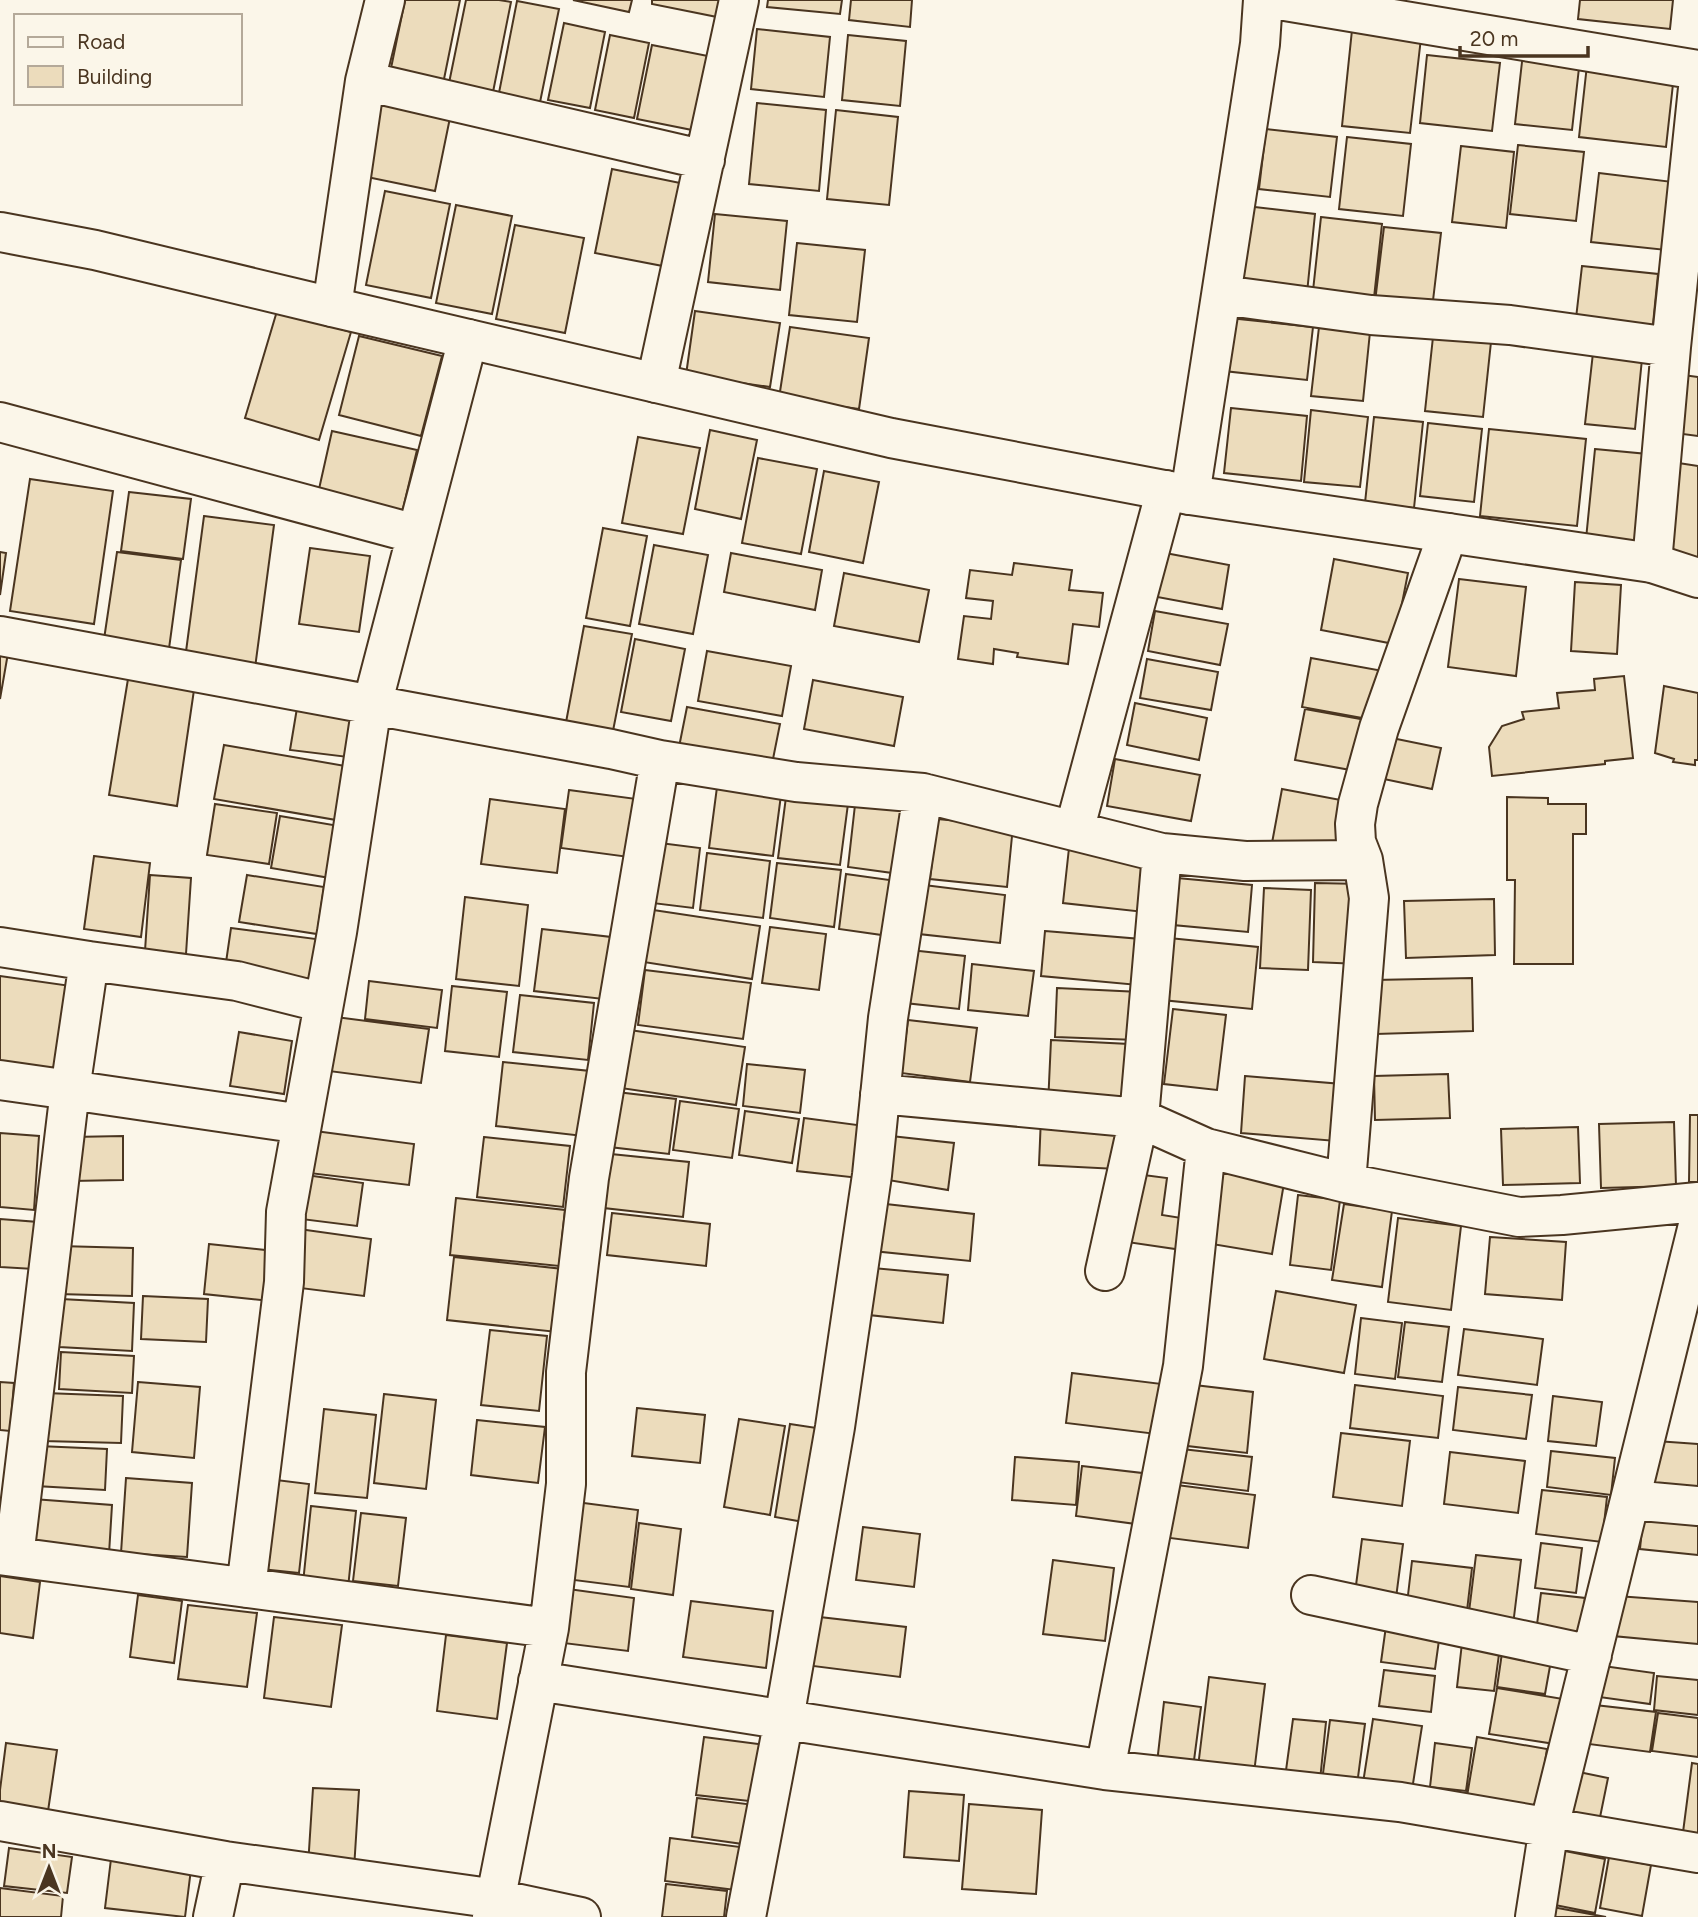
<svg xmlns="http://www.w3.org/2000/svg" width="1698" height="1917" font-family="Figtree,sans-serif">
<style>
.building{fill:#ecdcbc;stroke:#4a3520;stroke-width:2}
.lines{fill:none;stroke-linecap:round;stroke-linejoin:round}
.street-casing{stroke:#4a3520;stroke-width:42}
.secondary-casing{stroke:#4a3520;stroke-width:42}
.street{stroke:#fbf6e9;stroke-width:38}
.secondary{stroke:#fbf6e9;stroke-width:38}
</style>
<rect width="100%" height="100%" fill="#fbf6e9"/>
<path class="building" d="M 405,0 L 460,0 L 443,84 L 390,73 Z
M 466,0 L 499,0 L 511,2 L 493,92 L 449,83 Z
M 573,0 L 632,0 L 629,12 Z
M 652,0 L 731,0 L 727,19 L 652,4 Z
M 768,0 L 842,0 L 840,14 L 767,7 Z
M 851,0 L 912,0 L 910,27 L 849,20 Z
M 1580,0 L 1673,0 L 1670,29 L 1578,19 Z
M 517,1 L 559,9 L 538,112 L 497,103 Z
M 564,23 L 605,32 L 590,108 L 548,100 Z
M 757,29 L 830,37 L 824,97 L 751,89 Z
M 1352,30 L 1421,38 L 1410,133 L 1342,126 Z
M 610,35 L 649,43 L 634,118 L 595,110 Z
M 848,35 L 906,41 L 900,106 L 842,100 Z
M 652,45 L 718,58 L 702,132 L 637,119 Z
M 1523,53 L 1580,59 L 1572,130 L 1515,124 Z
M 1427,55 L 1500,63 L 1492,131 L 1420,123 Z
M 1588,56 L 1675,66 L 1666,147 L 1579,137 Z
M 383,95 L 452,108 L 435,191 L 367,177 Z
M 757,103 L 826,110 L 819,191 L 749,184 Z
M 836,110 L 898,117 L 889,205 L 827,199 Z
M 1266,129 L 1337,137 L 1330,197 L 1259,189 Z
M 1347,137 L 1411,144 L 1403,216 L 1339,209 Z
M 1518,145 L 1584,152 L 1576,221 L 1510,214 Z
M 1461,146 L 1514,152 L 1506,228 L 1452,222 Z
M 612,169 L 685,184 L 668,267 L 595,253 Z
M 1599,173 L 1673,182 L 1666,250 L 1591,242 Z
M 385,191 L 450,204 L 431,298 L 366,285 Z
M 456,205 L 512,216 L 492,314 L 436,303 Z
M 1246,206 L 1315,214 L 1307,293 L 1237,286 Z
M 715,214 L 787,221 L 780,290 L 708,282 Z
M 1321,217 L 1382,224 L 1373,307 L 1312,300 Z
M 515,225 L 584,238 L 565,333 L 496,319 Z
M 1384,227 L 1441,233 L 1432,309 L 1375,302 Z
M 797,243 L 865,250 L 857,322 L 789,315 Z
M 1582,266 L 1658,274 L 1652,334 L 1575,327 Z
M 277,311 L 351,332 L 319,440 L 245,418 Z
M 695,311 L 780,323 L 770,387 L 686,375 Z
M 1229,318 L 1313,327 L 1307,380 L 1224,371 Z
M 790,327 L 869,338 L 859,409 L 779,398 Z
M 1319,327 L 1370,332 L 1363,401 L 1311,396 Z
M 359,336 L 442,356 L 421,436 L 339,415 Z
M 1433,337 L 1491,342 L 1483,417 L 1425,411 Z
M 1594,344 L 1643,349 L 1635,429 L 1585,424 Z
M 1683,375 L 1698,377 L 1698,436 L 1675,433 Z
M 1231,408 L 1307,416 L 1301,481 L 1224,473 Z
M 1311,410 L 1368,417 L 1360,487 L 1304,482 Z
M 1374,417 L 1423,422 L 1414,508 L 1365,503 Z
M 1428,423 L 1482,429 L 1474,502 L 1420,496 Z
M 1489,429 L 1586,439 L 1577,526 L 1480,516 Z
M 710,430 L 757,440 L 741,519 L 695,509 Z
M 332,431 L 417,450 L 401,517 L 317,498 Z
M 638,437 L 700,448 L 683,534 L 622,523 Z
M 1595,449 L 1658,455 L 1649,546 L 1586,539 Z
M 758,458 L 817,469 L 801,554 L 742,543 Z
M 1672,462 L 1698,466 L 1698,558 L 1660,553 Z
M 824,471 L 879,482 L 863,563 L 809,552 Z
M 30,479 L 113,491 L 94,624 L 10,611 Z
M 129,492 L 191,499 L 183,559 L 121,551 Z
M 204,516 L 274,525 L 255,668 L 185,659 Z
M 603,528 L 647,536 L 630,626 L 586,618 Z
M 654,545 L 708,555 L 693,634 L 639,624 Z
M 310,548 L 370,556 L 359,632 L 299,624 Z
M 0,552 L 6,553 L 0,595 Z
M 117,552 L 181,560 L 168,656 L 103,646 Z
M 1160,552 L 1229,565 L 1222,609 L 1152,596 Z
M 731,553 L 822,570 L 815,610 L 724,592 Z
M 1334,559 L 1408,573 L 1394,644 L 1321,630 Z
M 1014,563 L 1072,570 L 1069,590 L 1103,593 L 1099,627 L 1073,624 L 1068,664 L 1017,657 L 1018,653 L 994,649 L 993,664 L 958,659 L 964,616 L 991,619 L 993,601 L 966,598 L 970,570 L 1012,575 Z
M 844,573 L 929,590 L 919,642 L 834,626 Z
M 1459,579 L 1526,587 L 1516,676 L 1448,667 Z
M 1575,582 L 1621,585 L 1617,654 L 1571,651 Z
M 1155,611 L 1228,624 L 1220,665 L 1148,651 Z
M 584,626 L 632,634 L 611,741 L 564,733 Z
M 635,639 L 685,649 L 671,721 L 621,712 Z
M 707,651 L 791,666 L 782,716 L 698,701 Z
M 0,652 L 8,653 L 0,699 Z
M 1311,658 L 1383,671 L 1373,720 L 1302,707 Z
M 1147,659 L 1218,672 L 1211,710 L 1140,698 Z
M 1624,676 L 1633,758 L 1605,761 L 1605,764 L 1492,776 L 1489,747 L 1502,726 L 1524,719 L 1522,712 L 1559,708 L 1557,693 L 1595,690 L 1594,679 Z
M 128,679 L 194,690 L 177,806 L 109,795 Z
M 813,680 L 903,697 L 894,746 L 804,729 Z
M 1664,686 L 1698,693 L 1698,760 L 1695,760 L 1695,765 L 1673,762 L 1674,759 L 1655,753 Z
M 298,702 L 363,712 L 356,758 L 290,750 Z
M 1135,703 L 1207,718 L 1199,760 L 1127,745 Z
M 687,707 L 780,724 L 770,774 L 677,757 Z
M 1305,709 L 1366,720 L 1356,771 L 1295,760 Z
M 1387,737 L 1441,748 L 1432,789 L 1379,778 Z
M 224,745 L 351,767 L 342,821 L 214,799 Z
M 1115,759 L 1200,775 L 1191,821 L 1107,806 Z
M 717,787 L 781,795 L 773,856 L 709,848 Z
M 1282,789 L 1346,801 L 1335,856 L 1272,843 Z
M 569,790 L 644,800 L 636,858 L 561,848 Z
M 786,797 L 848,804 L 840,865 L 778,858 Z
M 1507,797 L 1548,798 L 1548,804 L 1586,804 L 1586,834 L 1573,834 L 1573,964 L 1514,964 L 1515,880 L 1507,880 Z
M 490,799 L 565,809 L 557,873 L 481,864 Z
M 215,804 L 277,813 L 269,864 L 207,855 Z
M 855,805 L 908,811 L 900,874 L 848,867 Z
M 280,816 L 339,826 L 330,878 L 271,868 Z
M 937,819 L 1013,826 L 1007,887 L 930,879 Z
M 652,842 L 700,848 L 693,908 L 644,902 Z
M 1069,848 L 1150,856 L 1144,912 L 1063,903 Z
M 707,853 L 770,861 L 763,918 L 700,910 Z
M 94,856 L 150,863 L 141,937 L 84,929 Z
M 777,863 L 841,870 L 834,927 L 770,918 Z
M 846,874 L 904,882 L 896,937 L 839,929 Z
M 150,875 L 191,878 L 186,954 L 145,951 Z
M 247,875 L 324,887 L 317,934 L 239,922 Z
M 1177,878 L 1252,885 L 1248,932 L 1173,925 Z
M 1315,883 L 1363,884 L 1360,964 L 1313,962 Z
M 924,885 L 1005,895 L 1000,943 L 919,934 Z
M 1264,888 L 1311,890 L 1308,970 L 1260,968 Z
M 465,897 L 528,905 L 519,986 L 456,979 Z
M 1494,899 L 1495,955 L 1406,958 L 1404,901 Z
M 640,908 L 760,926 L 752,979 L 631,960 Z
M 770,927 L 826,934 L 819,990 L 762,983 Z
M 231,928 L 316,939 L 309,988 L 224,976 Z
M 542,929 L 611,937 L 603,999 L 534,991 Z
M 1045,931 L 1141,939 L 1138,985 L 1041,976 Z
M 1169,938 L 1258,947 L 1252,1009 L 1162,1000 Z
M 910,950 L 965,956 L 959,1009 L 905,1003 Z
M 972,964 L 1034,971 L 1028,1016 L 968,1010 Z
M 645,970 L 751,983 L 743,1039 L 638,1025 Z
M 0,976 L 71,986 L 60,1073 L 0,1065 Z
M 1472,978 L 1473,1031 L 1376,1034 L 1374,980 Z
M 369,981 L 442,990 L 437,1028 L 365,1019 Z
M 452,986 L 507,992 L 499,1057 L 445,1051 Z
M 1057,988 L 1140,992 L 1137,1040 L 1055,1037 Z
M 520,995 L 594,1003 L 588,1060 L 513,1052 Z
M 1173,1009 L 1226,1015 L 1217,1090 L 1164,1084 Z
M 328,1016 L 429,1029 L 421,1083 L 321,1070 Z
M 908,1020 L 977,1028 L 970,1082 L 901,1073 Z
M 623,1029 L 745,1047 L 736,1105 L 614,1087 Z
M 239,1032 L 292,1041 L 284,1094 L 230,1086 Z
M 1051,1040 L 1129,1044 L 1127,1109 L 1048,1105 Z
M 503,1062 L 590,1071 L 583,1136 L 496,1126 Z
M 747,1064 L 805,1070 L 800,1113 L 743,1106 Z
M 1448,1074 L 1450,1118 L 1375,1120 L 1374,1076 Z
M 1245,1076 L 1342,1084 L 1336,1141 L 1241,1133 Z
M 608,1091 L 676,1099 L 669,1154 L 601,1146 Z
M 680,1101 L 739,1109 L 732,1158 L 673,1150 Z
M 745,1111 L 799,1119 L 792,1163 L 739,1155 Z
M 1690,1115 L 1698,1115 L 1698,1182 L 1689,1182 Z
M 1041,1117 L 1119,1121 L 1117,1169 L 1039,1165 Z
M 804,1118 L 865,1126 L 859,1178 L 797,1171 Z
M 1674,1122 L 1676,1186 L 1601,1188 L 1599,1124 Z
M 1578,1127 L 1580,1183 L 1503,1185 L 1501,1129 Z
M 315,1131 L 414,1144 L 409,1185 L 309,1173 Z
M 0,1133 L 39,1136 L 34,1210 L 0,1207 Z
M 123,1136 L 123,1180 L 72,1181 L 72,1137 Z
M 891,1136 L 954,1143 L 948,1190 L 888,1180 Z
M 484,1137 L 570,1146 L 563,1207 L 477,1197 Z
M 601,1153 L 689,1162 L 683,1217 L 595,1207 Z
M 1219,1172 L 1284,1183 L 1272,1254 L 1206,1243 Z
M 1136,1174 L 1167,1178 L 1162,1215 L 1194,1220 L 1189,1251 L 1127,1242 Z
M 306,1175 L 363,1183 L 357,1226 L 301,1219 Z
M 1298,1195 L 1340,1200 L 1331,1270 L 1290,1265 Z
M 456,1198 L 565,1210 L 559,1266 L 450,1255 Z
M 877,1203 L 974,1214 L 970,1261 L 873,1251 Z
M 1344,1204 L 1392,1211 L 1382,1287 L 1332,1280 Z
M 612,1213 L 710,1224 L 706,1266 L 607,1255 Z
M 1398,1218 L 1461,1226 L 1451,1310 L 1388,1302 Z
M 0,1219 L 38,1222 L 34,1269 L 0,1267 Z
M 299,1229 L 371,1239 L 364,1296 L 292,1287 Z
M 1490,1237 L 1566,1242 L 1562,1300 L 1485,1294 Z
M 209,1244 L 274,1251 L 270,1301 L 204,1294 Z
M 59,1246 L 133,1248 L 132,1296 L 58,1294 Z
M 454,1257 L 563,1269 L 557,1332 L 447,1320 Z
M 873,1268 L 948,1275 L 943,1323 L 869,1315 Z
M 1276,1291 L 1356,1305 L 1344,1373 L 1264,1359 Z
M 143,1296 L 208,1299 L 206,1342 L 141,1339 Z
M 61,1299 L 134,1303 L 132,1351 L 59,1347 Z
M 1361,1318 L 1402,1323 L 1395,1379 L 1355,1374 Z
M 1405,1322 L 1449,1327 L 1442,1382 L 1398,1377 Z
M 1464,1329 L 1543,1339 L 1537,1385 L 1458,1375 Z
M 490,1330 L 547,1336 L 539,1411 L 481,1405 Z
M 61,1352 L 134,1356 L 132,1393 L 59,1389 Z
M 1072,1373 L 1162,1384 L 1156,1434 L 1066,1423 Z
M 0,1382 L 14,1383 L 10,1431 L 0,1430 Z
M 138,1382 L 200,1387 L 194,1458 L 132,1452 Z
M 1186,1384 L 1253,1392 L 1247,1453 L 1179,1445 Z
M 1355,1385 L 1443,1396 L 1438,1438 L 1350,1428 Z
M 1458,1387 L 1532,1395 L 1526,1439 L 1453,1430 Z
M 45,1393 L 123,1396 L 121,1443 L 43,1441 Z
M 384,1394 L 436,1400 L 426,1489 L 374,1483 Z
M 1553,1396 L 1602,1402 L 1596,1446 L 1548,1441 Z
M 637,1408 L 705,1415 L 700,1463 L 632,1456 Z
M 324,1409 L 376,1415 L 367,1498 L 315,1493 Z
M 739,1419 L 785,1426 L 770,1515 L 724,1507 Z
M 477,1420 L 545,1427 L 538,1483 L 471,1475 Z
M 790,1424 L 830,1430 L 815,1524 L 775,1517 Z
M 1341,1433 L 1410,1441 L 1402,1506 L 1333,1497 Z
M 1656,1441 L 1698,1444 L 1698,1502 L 1651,1498 Z
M 38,1446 L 107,1449 L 105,1490 L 36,1486 Z
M 1173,1448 L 1252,1457 L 1248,1491 L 1169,1481 Z
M 1551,1451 L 1615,1458 L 1611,1495 L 1547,1487 Z
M 1450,1452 L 1525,1461 L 1518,1513 L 1444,1504 Z
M 1015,1457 L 1079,1462 L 1076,1505 L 1012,1500 Z
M 1082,1466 L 1142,1473 L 1136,1524 L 1076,1516 Z
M 126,1478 L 192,1483 L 187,1557 L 121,1553 Z
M 260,1478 L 309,1484 L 299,1573 L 251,1568 Z
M 1169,1484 L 1255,1495 L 1248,1548 L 1162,1537 Z
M 1542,1490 L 1607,1497 L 1602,1542 L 1536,1534 Z
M 33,1499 L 112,1505 L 109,1554 L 30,1548 Z
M 576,1502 L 638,1510 L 629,1587 L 566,1579 Z
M 311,1506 L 356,1511 L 348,1588 L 303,1583 Z
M 1644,1508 L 1698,1513 L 1698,1555 L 1640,1549 Z
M 361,1513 L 406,1518 L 398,1586 L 353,1581 Z
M 639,1523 L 681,1529 L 673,1595 L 631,1589 Z
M 863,1527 L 920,1534 L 914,1587 L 856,1580 Z
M 1362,1539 L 1403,1544 L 1396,1598 L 1355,1593 Z
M 1541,1543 L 1582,1548 L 1576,1593 L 1535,1588 Z
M 1476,1555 L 1521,1560 L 1513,1625 L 1468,1620 Z
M 1053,1560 L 1114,1568 L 1105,1641 L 1043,1634 Z
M 1412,1561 L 1472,1568 L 1466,1619 L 1406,1612 Z
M 0,1576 L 40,1582 L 33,1638 L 0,1633 Z
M 561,1588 L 634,1598 L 628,1651 L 555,1642 Z
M 1541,1593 L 1585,1598 L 1579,1645 L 1535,1640 Z
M 138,1595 L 182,1601 L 174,1663 L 130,1657 Z
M 1617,1596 L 1698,1602 L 1698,1644 L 1613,1636 Z
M 691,1601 L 773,1611 L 766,1668 L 683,1657 Z
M 188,1605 L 257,1613 L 247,1687 L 178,1679 Z
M 811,1616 L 906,1627 L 900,1677 L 805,1665 Z
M 274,1617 L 342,1625 L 331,1707 L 264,1698 Z
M 1386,1626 L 1440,1633 L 1435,1669 L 1381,1662 Z
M 446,1635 L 507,1643 L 497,1719 L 437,1711 Z
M 1462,1643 L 1500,1647 L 1494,1691 L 1457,1687 Z
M 1503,1646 L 1552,1655 L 1545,1694 L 1497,1687 Z
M 1596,1665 L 1654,1673 L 1650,1704 L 1592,1696 Z
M 1384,1670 L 1435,1676 L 1431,1712 L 1379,1706 Z
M 1657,1676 L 1698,1680 L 1698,1715 L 1654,1710 Z
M 1209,1677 L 1265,1684 L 1254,1773 L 1198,1767 Z
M 1497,1688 L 1563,1699 L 1555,1744 L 1489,1734 Z
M 1164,1702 L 1201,1707 L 1193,1768 L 1157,1763 Z
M 1586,1704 L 1656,1712 L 1650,1752 L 1581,1743 Z
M 1658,1713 L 1698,1718 L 1698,1757 L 1652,1751 Z
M 1293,1719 L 1326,1722 L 1319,1790 L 1284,1785 Z
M 1373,1719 L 1422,1726 L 1412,1790 L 1363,1783 Z
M 1330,1720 L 1365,1724 L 1357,1785 L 1322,1781 Z
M 704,1737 L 766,1745 L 758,1802 L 696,1795 Z
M 1477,1737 L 1547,1749 L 1536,1820 L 1465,1808 Z
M 6,1743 L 57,1750 L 47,1818 L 0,1812 L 0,1790 Z
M 1435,1743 L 1472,1748 L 1466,1791 L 1430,1787 Z
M 1692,1763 L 1698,1764 L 1698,1842 L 1682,1840 Z
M 1574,1771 L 1608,1778 L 1597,1832 L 1563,1825 Z
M 313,1788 L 359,1790 L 354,1869 L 308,1866 Z
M 909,1791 L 964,1795 L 959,1861 L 904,1857 Z
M 697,1798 L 755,1805 L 750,1845 L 692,1837 Z
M 969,1804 L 1042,1810 L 1036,1894 L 962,1889 Z
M 670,1838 L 748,1848 L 743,1891 L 665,1881 Z
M 9,1848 L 72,1857 L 67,1893 L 4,1886 Z
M 1555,1849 L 1605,1859 L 1595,1913 L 1545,1903 Z
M 1609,1857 L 1651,1865 L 1642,1916 L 1600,1908 Z
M 111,1859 L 191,1869 L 185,1917 L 105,1908 Z
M 666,1884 L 727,1891 L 724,1917 L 662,1917 Z
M 0,1888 L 63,1896 L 61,1917 L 0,1917 Z
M 1547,1906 L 1606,1917 L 1545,1917 Z"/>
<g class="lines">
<g class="street-casing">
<path id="street" d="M 1279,0 L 1698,70
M 365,81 L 705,160
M 1222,295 L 1371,315 L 1510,325 L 1671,347
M 332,307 L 365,81 L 385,0
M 656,383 L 739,0
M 0,422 L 416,534
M 1190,495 L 1260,44 L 1263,0
M 1652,563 L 1671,347 L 1698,88
M 0,636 L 611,749 L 660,760 L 796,782 L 923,793 L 1162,853 L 1245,861 L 1363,860
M 1074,831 L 1166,490
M 0,947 L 89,961 L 70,1090 L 302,1124
M 89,961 L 237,981 L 324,1003
M 0,1080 L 70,1090 L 14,1557
M 880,1094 L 1139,1118 L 1206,1148 L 1183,1366 L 1105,1770
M 1206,1148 L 1346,1183 L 1519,1217 L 1562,1215 L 1698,1202
M 1346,1183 L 1369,898 L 1363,860 L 1356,842 L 1355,824 L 1358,804 L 1379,728 L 1448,533
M 1105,1271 L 1139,1118 L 1162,853
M 1630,1500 L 1698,1506
M 0,1555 L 549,1628
M 246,1588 L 284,1282 L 286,1212 L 337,932 L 372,705 L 468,339
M 1311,1595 L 1592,1655
M 538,1681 L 1105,1770 L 1400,1802 L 1698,1853
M 0,1821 L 225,1861 L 213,1917
M 225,1861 L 497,1899 L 581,1917
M 492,1917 L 549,1628 L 566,1484 L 566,1372 L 589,1178 L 660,760
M 746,1917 L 784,1719 L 835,1427 L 872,1175 L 888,1018 L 923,793
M 1535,1917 L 1549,1827 L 1698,1225"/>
</g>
<g class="secondary-casing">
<path id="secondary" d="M 0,232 L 95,250 L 332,307 L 891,438 L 1190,495 L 1652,563 L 1698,578"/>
</g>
<use href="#street" class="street"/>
<use href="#secondary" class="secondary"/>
</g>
<rect x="14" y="14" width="228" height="91" fill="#fbf6e9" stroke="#b4a999" stroke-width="2"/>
<rect x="28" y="37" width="35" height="10" fill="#fbf6e9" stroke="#b4a999" stroke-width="2"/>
<text x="77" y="49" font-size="21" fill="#4a3520">Road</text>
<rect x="28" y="66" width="35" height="21" fill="#ecdcbc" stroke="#b4a999" stroke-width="2"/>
<text x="77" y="84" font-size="21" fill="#4a3520">Building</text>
<g transform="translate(49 1868)" stroke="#fbf6e9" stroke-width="5" paint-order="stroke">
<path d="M0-5L12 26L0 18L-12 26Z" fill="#4a3520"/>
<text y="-10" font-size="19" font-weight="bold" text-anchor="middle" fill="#4a3520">N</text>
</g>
<path d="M1460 46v10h128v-10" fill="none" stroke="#4a3520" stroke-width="3.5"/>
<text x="1470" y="46" font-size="21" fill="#4a3520" stroke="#fbf6e9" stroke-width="5" paint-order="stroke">20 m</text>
</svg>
